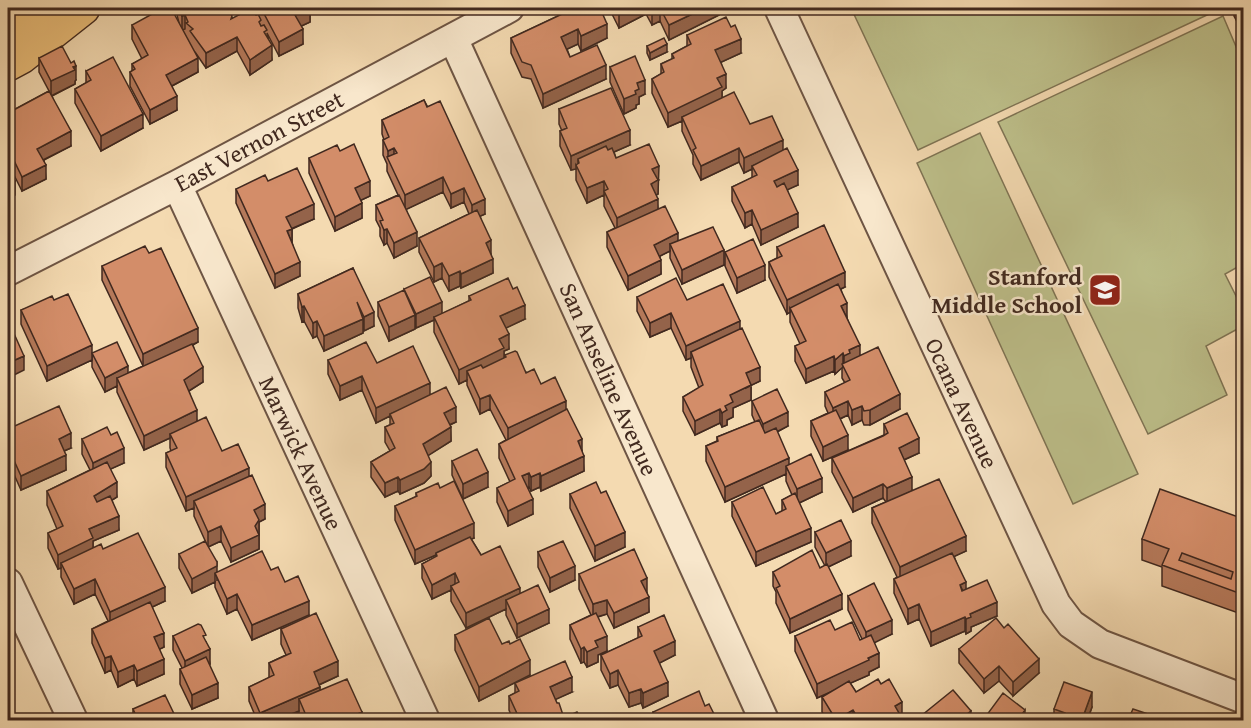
<svg xmlns="http://www.w3.org/2000/svg" width="1251" height="728" font-family="'Gentium Book Plus',serif">
<style>
.green{fill:#bdbf8a;stroke:#7f7454;stroke-width:1.5}
.lines{fill:none;stroke-linecap:round;stroke-linejoin:round}
.minor-casing{stroke:#6e5544;stroke-width:32}
.motorway-casing{stroke:#41291f;stroke-width:36}
.minor{stroke:#f8e7cc;stroke-width:28}
.motorway{stroke:#eabd78;stroke-width:33}
.wall{fill:#b5795a;stroke:#41291f;stroke-width:1.5}
.shaded-wall{fill:#94634a;stroke:#41291f;stroke-width:1.5}
.building{fill:#d38d69;stroke:#41291f;stroke-width:1.5;fill-rule:evenodd}
.labels{text-anchor:middle;dominant-baseline:central;stroke-width:5;stroke-linejoin:round;paint-order:stroke}
.street-label{font-size:24px;fill:#41291f;stroke:#f8e7cc}
.poi-label{font-size:24px;font-weight:bold;fill:#41291f;stroke:#f8e7cc;text-anchor:end}
</style>
<rect width="100%" height="100%" fill="#f4dab1"/>
<filter id="stains"><feTurbulence type="fractalNoise" baseFrequency=".00333" numOctaves="4"/><feColorMatrix values="0 0 0 0 .2 0 0 0 0 .09 0 0 0 0 .02 0 0 0 .5 -.17"/></filter>
<radialGradient id="worn" r=".72"><stop offset=".6" stop-color="#630" stop-opacity="0"/><stop offset="1" stop-color="#630" stop-opacity=".3"/></radialGradient>
<path class="green" d="M 851,8 L 1222,8 L 918,150 Z
M 1223,16 L 1243,63 L 1243,264 L 1225,274 L 1243,310 L 1243,326 L 1206,346 L 1227,395 L 1148,434 L 998,122 Z
M 980,133 L 1138,474 L 1073,504 L 917,163 Z"/>
<g class="lines">
<g class="minor-casing">
<path id="minor" d="M 779,8 L 1056,604 L 1071,624 L 1100,644 L 1244,699
M 453,38 L 764,720
M 177,185 L 425,720
M 8,271 L 177,185 L 509,8
M 8,583 L 73,720"/>
</g>
<g class="motorway-casing">
<path id="motorway" d="M 8,31 L 59,8
M 8,64 L 21,57 L 83,8"/>
</g>
<use href="#minor" class="minor"/>
<use href="#motorway" class="motorway"/>
</g>
<path class="wall" d="M 177,8 L 228,8 L 232,18 L 257,15 L 253,8 L 320,8 L 310,13 L 310,22 L 301,26 L 303,44 L 279,56 L 267,33 L 272,60 L 250,75 L 237,51 L 206,68 L 195,52 L 198,72 L 172,86 L 177,110 L 150,124 L 130,86 L 130,72 L 132,71 L 132,64 L 142,59 L 132,39 L 132,25 L 179,23 L 177,15 Z
M 575,8 L 607,38 L 581,51 L 578,44 L 567,49 L 570,57 L 606,79 L 543,108 L 531,79 L 522,77 L 511,53 L 511,38 Z
M 609,8 L 719,8 L 719,15 L 669,40 L 660,21 L 652,25 L 646,14 L 619,28 Z
M 1234,8 L 1244,8 L 1244,35 L 1234,16 Z
M 687,35 L 741,53 L 721,62 L 726,88 L 722,91 L 722,98 L 750,124 L 783,150 L 798,185 L 787,189 L 798,227 L 761,245 L 752,224 L 745,228 L 732,201 L 732,187 L 752,178 L 752,169 L 744,173 L 739,162 L 701,180 L 693,164 L 693,155 L 682,131 L 682,121 L 668,127 L 652,93 L 652,79 L 661,74 L 661,64 L 672,59 L 672,54 L 687,46 Z
M 647,46 L 667,52 L 650,60 L 647,53 Z
M 39,58 L 76,80 L 75,81 L 75,84 L 52,96 L 71,146 L 44,160 L 46,179 L 22,191 L 8,163 L 8,113 L 49,91 L 39,72 Z
M 610,67 L 645,94 L 639,97 L 639,104 L 636,105 L 636,108 L 624,114 L 610,82 Z
M 86,71 L 143,128 L 101,151 L 75,103 L 75,89 L 86,83 Z
M 424,100 L 485,214 L 480,216 L 491,255 L 493,273 L 461,288 L 460,286 L 449,291 L 442,278 L 434,282 L 419,252 L 419,238 L 469,214 L 464,202 L 451,208 L 443,192 L 406,209 L 417,246 L 394,258 L 387,243 L 384,245 L 380,236 L 380,228 L 376,220 L 376,205 L 398,195 L 387,171 L 387,164 L 383,155 L 383,140 L 384,140 L 382,134 L 382,120 Z
M 559,109 L 630,145 L 614,152 L 616,158 L 659,180 L 658,181 L 658,194 L 656,195 L 658,209 L 678,241 L 724,265 L 682,284 L 670,258 L 670,251 L 660,256 L 661,274 L 628,290 L 607,247 L 607,232 L 615,228 L 604,206 L 604,195 L 587,203 L 576,180 L 576,169 L 571,170 L 560,146 L 560,131 L 562,131 L 559,124 Z
M 340,151 L 370,196 L 361,200 L 362,218 L 335,231 L 309,173 L 309,158 Z
M 268,181 L 314,219 L 292,229 L 292,242 L 300,276 L 275,288 L 236,203 L 236,189 Z
M 777,247 L 845,287 L 841,289 L 847,318 L 860,356 L 900,409 L 870,425 L 864,425 L 862,420 L 852,425 L 848,415 L 840,419 L 848,450 L 823,461 L 811,436 L 811,421 L 828,413 L 825,406 L 825,392 L 845,383 L 842,378 L 842,367 L 835,374 L 834,371 L 806,383 L 795,361 L 795,346 L 800,344 L 790,322 L 790,312 L 787,314 L 769,277 L 769,262 L 777,258 Z
M 725,252 L 765,280 L 737,293 L 725,266 Z
M 149,253 L 198,342 L 193,345 L 203,382 L 189,391 L 197,421 L 222,451 L 249,476 L 265,519 L 259,522 L 259,549 L 231,562 L 221,541 L 208,547 L 194,516 L 194,508 L 186,511 L 166,467 L 166,453 L 171,451 L 170,448 L 170,438 L 144,450 L 117,392 L 117,386 L 105,392 L 92,367 L 92,353 L 128,373 L 143,366 L 102,280 L 102,266 Z
M 353,268 L 374,326 L 363,331 L 363,333 L 324,351 L 317,336 L 313,338 L 304,321 L 302,322 L 298,308 L 298,294 Z
M 404,289 L 442,314 L 469,301 L 469,296 L 525,319 L 505,328 L 509,349 L 504,351 L 504,359 L 505,358 L 505,355 L 541,384 L 566,409 L 582,451 L 584,471 L 541,491 L 540,487 L 531,491 L 529,487 L 528,488 L 533,514 L 508,526 L 497,502 L 497,488 L 510,482 L 499,458 L 499,444 L 506,440 L 490,409 L 480,414 L 467,385 L 467,380 L 459,384 L 434,332 L 434,320 L 416,328 L 415,326 L 415,329 L 389,341 L 378,316 L 378,302 L 404,292 Z
M 637,297 L 687,300 L 740,329 L 760,381 L 751,385 L 751,400 L 733,408 L 733,417 L 727,420 L 727,425 L 722,427 L 720,423 L 695,435 L 683,411 L 683,397 L 699,388 L 691,367 L 691,358 L 686,360 L 671,328 L 650,337 L 637,311 Z
M 54,300 L 92,360 L 47,381 L 21,324 L 21,310 Z
M 328,360 L 377,363 L 430,394 L 456,422 L 450,425 L 451,441 L 428,455 L 431,476 L 424,483 L 400,494 L 398,491 L 385,497 L 371,477 L 371,462 L 390,451 L 385,442 L 385,427 L 390,425 L 390,416 L 376,423 L 362,390 L 340,400 L 328,374 Z
M 752,401 L 788,426 L 777,432 L 789,465 L 822,492 L 799,503 L 811,542 L 756,566 L 732,516 L 732,502 L 776,514 L 782,511 L 782,500 L 792,495 L 786,481 L 786,474 L 725,502 L 706,461 L 706,446 L 717,441 L 717,437 L 755,422 L 752,415 Z
M 8,406 L 11,427 L 71,448 L 64,451 L 66,470 L 21,490 L 8,461 Z
M 884,424 L 919,453 L 904,460 L 912,491 L 966,551 L 954,556 L 966,589 L 997,616 L 971,627 L 971,631 L 966,634 L 965,631 L 931,646 L 919,619 L 908,624 L 894,593 L 894,579 L 897,577 L 872,523 L 872,508 L 886,502 L 883,498 L 853,512 L 832,472 L 832,458 L 884,435 Z
M 82,439 L 124,463 L 110,469 L 117,497 L 112,500 L 119,530 L 93,541 L 93,548 L 103,549 L 165,601 L 152,607 L 164,647 L 159,649 L 164,674 L 137,686 L 134,679 L 118,687 L 111,670 L 105,673 L 92,643 L 92,629 L 108,621 L 95,594 L 74,604 L 61,577 L 61,568 L 58,569 L 48,548 L 48,533 L 57,529 L 47,505 L 47,491 L 90,470 L 82,454 Z
M 452,461 L 488,487 L 463,499 L 452,475 Z
M 440,488 L 474,538 L 471,539 L 481,555 L 549,623 L 517,638 L 506,615 L 506,609 L 466,628 L 451,601 L 451,590 L 432,599 L 422,578 L 422,564 L 436,557 L 436,555 L 415,564 L 395,520 L 395,506 L 416,497 L 416,493 Z
M 601,493 L 625,547 L 595,561 L 570,508 L 570,494 Z
M 1244,519 L 1244,615 L 1162,586 L 1162,567 L 1142,560 L 1142,539 Z
M 815,532 L 851,556 L 828,567 L 842,609 L 790,633 L 776,603 L 776,592 L 773,586 L 773,572 L 820,568 L 825,566 L 815,547 Z
M 538,552 L 575,580 L 550,592 L 538,567 Z
M 179,554 L 217,572 L 271,570 L 285,582 L 309,615 L 252,640 L 237,609 L 227,614 L 215,587 L 215,582 L 192,593 L 179,568 Z
M 579,574 L 647,593 L 649,612 L 614,628 L 607,614 L 598,617 L 607,651 L 598,655 L 598,662 L 587,667 L 584,662 L 581,663 L 570,639 L 570,625 L 591,615 L 579,589 Z
M 848,596 L 892,634 L 874,642 L 879,667 L 869,672 L 869,675 L 850,683 L 856,692 L 902,717 L 901,717 L 903,720 L 827,720 L 822,712 L 822,697 L 832,691 L 817,698 L 795,651 L 795,636 L 835,630 L 860,640 L 862,639 L 848,610 Z
M 638,627 L 675,655 L 659,663 L 668,696 L 643,708 L 641,703 L 629,707 L 618,685 L 610,688 L 601,670 L 601,655 L 638,638 Z
M 281,629 L 338,676 L 319,685 L 320,690 L 362,720 L 302,720 L 299,714 L 299,711 L 276,720 L 257,720 L 249,701 L 249,687 L 269,678 L 269,663 L 286,655 L 281,644 Z
M 455,635 L 502,644 L 530,675 L 479,701 L 455,650 Z
M 173,636 L 206,642 L 210,664 L 209,664 L 218,698 L 192,709 L 180,684 L 180,669 L 182,668 L 173,650 Z
M 959,649 L 1039,673 L 1013,696 L 999,681 L 984,693 L 959,663 Z
M 515,683 L 572,692 L 555,699 L 564,718 L 582,720 L 513,720 L 509,710 L 509,696 L 515,693 Z
M 705,706 L 714,720 L 653,720 L 653,712 Z
M 1092,707 L 1089,716 L 1101,720 L 1054,720 L 1054,709 Z
M 133,709 L 177,720 L 133,720 Z"/>
<path class="shaded-wall" d="M 306,8 L 320,8 L 310,13 L 310,22 L 295,29 L 295,15 Z
M 631,8 L 646,8 L 646,14 L 619,28 L 619,13 Z
M 658,8 L 660,8 L 660,21 L 652,25 L 652,11 Z
M 705,8 L 719,8 L 719,15 L 669,40 L 669,25 Z
M 185,15 L 185,29 L 182,30 L 182,16 Z
M 607,24 L 607,38 L 581,51 L 581,36 Z
M 303,29 L 303,44 L 279,56 L 279,42 Z
M 578,29 L 578,44 L 561,52 L 561,37 Z
M 237,37 L 237,51 L 206,68 L 206,53 Z
M 741,39 L 741,53 L 715,65 L 715,50 Z
M 667,44 L 667,52 L 650,60 L 650,53 Z
M 272,45 L 272,60 L 250,75 L 250,60 Z
M 198,58 L 198,72 L 166,89 L 166,75 Z
M 606,65 L 606,79 L 543,108 L 543,94 Z
M 76,66 L 76,80 L 75,81 L 75,84 L 51,96 L 51,81 Z
M 726,74 L 726,88 L 722,91 L 722,102 L 682,117 L 682,121 L 668,127 L 668,113 L 717,78 Z
M 645,80 L 645,94 L 639,97 L 639,104 L 636,105 L 636,108 L 624,114 L 624,99 L 637,83 Z
M 177,96 L 177,110 L 150,124 L 150,110 Z
M 143,114 L 143,128 L 101,151 L 101,136 Z
M 630,130 L 630,145 L 579,167 L 579,163 L 578,159 L 578,168 L 576,165 L 576,169 L 571,170 L 571,156 Z
M 71,131 L 71,146 L 37,163 L 37,149 Z
M 783,140 L 783,154 L 752,166 L 752,169 L 744,173 L 744,158 Z
M 394,148 L 394,162 L 388,158 L 388,151 Z
M 739,148 L 739,162 L 701,180 L 701,166 Z
M 46,165 L 46,179 L 22,191 L 22,177 Z
M 659,166 L 658,194 L 651,198 L 652,169 Z
M 798,170 L 798,185 L 774,196 L 774,181 Z
M 443,177 L 443,192 L 405,210 L 405,195 Z
M 15,181 L 15,195 L 8,199 L 8,185 Z
M 370,181 L 370,196 L 355,203 L 355,188 Z
M 604,181 L 604,195 L 587,203 L 587,188 Z
M 464,188 L 464,202 L 451,208 L 451,194 Z
M 485,199 L 485,214 L 472,220 L 472,205 Z
M 658,199 L 658,213 L 617,232 L 617,218 Z
M 362,203 L 362,218 L 335,231 L 335,217 Z
M 314,204 L 314,219 L 286,231 L 286,217 Z
M 752,210 L 752,224 L 745,228 L 745,213 Z
M 798,213 L 798,227 L 761,245 L 761,230 Z
M 292,229 L 292,243 L 287,231 Z
M 387,229 L 387,243 L 384,245 L 384,230 Z
M 417,232 L 417,246 L 394,258 L 394,243 Z
M 678,233 L 678,247 L 670,244 L 670,251 L 654,259 L 654,245 Z
M 491,240 L 491,255 L 486,258 L 486,243 Z
M 724,250 L 724,265 L 682,284 L 682,270 Z
M 493,259 L 493,273 L 461,288 L 461,274 Z
M 661,260 L 661,274 L 628,290 L 628,276 Z
M 300,262 L 300,276 L 275,288 L 275,274 Z
M 442,263 L 442,278 L 434,282 L 434,267 Z
M 765,265 L 765,280 L 737,293 L 737,278 Z
M 460,271 L 460,286 L 449,291 L 449,276 Z
M 845,272 L 845,287 L 792,311 L 790,308 L 790,312 L 787,314 L 787,300 Z
M 442,302 L 442,316 L 434,317 L 434,320 L 416,328 L 416,314 Z
M 847,303 L 847,318 L 841,306 Z
M 525,305 L 525,319 L 500,331 L 500,316 Z
M 304,306 L 304,321 L 302,322 L 302,307 Z
M 374,312 L 374,326 L 364,331 L 364,317 Z
M 671,313 L 671,328 L 650,337 L 650,323 Z
M 415,315 L 415,329 L 389,341 L 389,327 Z
M 363,319 L 363,333 L 324,351 L 324,336 Z
M 317,321 L 317,336 L 313,338 L 313,323 Z
M 740,321 L 740,336 L 691,352 L 691,358 L 686,360 L 686,346 Z
M 198,328 L 198,342 L 143,368 L 143,354 Z
M 509,334 L 509,349 L 504,351 L 504,363 L 471,379 L 467,371 L 467,380 L 459,384 L 459,370 L 499,339 Z
M 92,345 L 92,360 L 47,381 L 47,366 Z
M 860,345 L 860,359 L 844,367 L 844,356 L 849,350 Z
M 843,353 L 843,367 L 835,374 L 835,360 Z
M 24,356 L 24,370 L 8,378 L 8,363 Z
M 834,356 L 834,371 L 806,383 L 806,369 Z
M 128,366 L 128,381 L 117,378 L 117,386 L 105,392 L 105,378 Z
M 203,367 L 203,382 L 184,394 L 184,380 Z
M 760,367 L 760,381 L 746,388 L 746,373 Z
M 362,376 L 362,390 L 340,400 L 340,386 Z
M 430,383 L 430,398 L 390,414 L 390,416 L 376,423 L 376,408 Z
M 751,385 L 751,400 L 733,408 L 733,417 L 727,420 L 727,425 L 722,427 L 722,413 L 730,395 Z
M 900,394 L 900,409 L 870,425 L 870,410 Z
M 490,395 L 490,409 L 480,414 L 480,399 Z
M 566,401 L 566,416 L 508,443 L 508,428 Z
M 848,401 L 848,415 L 833,422 L 833,408 Z
M 862,406 L 862,420 L 852,425 L 852,410 Z
M 456,407 L 456,422 L 444,427 L 444,413 Z
M 720,409 L 720,423 L 695,435 L 695,421 Z
M 197,410 L 197,425 L 170,434 L 170,438 L 144,450 L 144,436 Z
M 788,412 L 788,426 L 763,439 L 763,424 Z
M 11,414 L 11,429 L 8,430 L 8,416 Z
M 451,427 L 451,441 L 423,459 L 423,444 Z
M 71,433 L 71,448 L 59,453 L 59,439 Z
M 848,435 L 848,450 L 823,461 L 823,447 Z
M 919,438 L 919,453 L 899,462 L 899,448 Z
M 582,439 L 582,454 L 578,441 Z
M 124,448 L 124,463 L 93,477 L 93,463 Z
M 66,455 L 66,470 L 21,490 L 21,476 Z
M 584,456 L 584,471 L 541,491 L 541,476 Z
M 789,458 L 789,472 L 786,466 L 786,474 L 725,502 L 725,487 Z
M 431,462 L 431,476 L 424,483 L 400,494 L 400,480 Z
M 249,468 L 249,482 L 194,501 L 194,508 L 186,511 L 186,497 Z
M 488,472 L 488,487 L 463,499 L 463,484 Z
M 529,473 L 529,487 L 522,491 L 522,476 Z
M 540,473 L 540,487 L 531,491 L 531,477 Z
M 398,477 L 398,491 L 385,497 L 385,483 Z
M 912,477 L 912,491 L 887,503 L 887,488 Z
M 822,478 L 822,492 L 797,504 L 797,489 Z
M 117,482 L 117,497 L 94,511 L 94,496 Z
M 883,484 L 883,498 L 853,512 L 853,498 Z
M 533,499 L 533,514 L 508,526 L 508,511 Z
M 265,504 L 265,519 L 259,522 L 259,549 L 231,562 L 231,548 L 254,510 Z
M 119,516 L 119,530 L 93,541 L 93,553 L 61,563 L 61,568 L 58,569 L 58,555 L 89,529 Z
M 474,523 L 474,538 L 436,555 L 436,553 L 436,555 L 415,564 L 415,550 Z
M 221,526 L 221,541 L 208,547 L 208,532 Z
M 811,528 L 811,542 L 756,566 L 756,552 Z
M 625,532 L 625,547 L 595,561 L 595,546 Z
M 966,536 L 966,551 L 900,582 L 900,567 Z
M 851,541 L 851,556 L 826,568 L 826,553 Z
M 217,562 L 217,581 L 217,577 L 215,573 L 215,582 L 192,593 L 192,579 Z
M 575,566 L 575,580 L 550,592 L 550,578 Z
M 455,573 L 455,588 L 451,586 L 451,590 L 432,599 L 432,585 Z
M 647,578 L 647,593 L 641,596 L 641,581 Z
M 95,579 L 95,594 L 74,604 L 74,589 Z
M 966,582 L 966,597 L 960,585 Z
M 165,587 L 165,601 L 110,627 L 110,612 Z
M 520,588 L 520,602 L 506,600 L 506,609 L 466,628 L 466,613 Z
M 237,594 L 237,609 L 227,614 L 227,599 Z
M 842,594 L 842,609 L 790,633 L 790,619 Z
M 649,597 L 649,612 L 614,628 L 614,613 Z
M 607,600 L 607,614 L 593,618 L 593,604 Z
M 309,601 L 309,615 L 252,640 L 252,625 Z
M 997,602 L 997,616 L 971,627 L 971,631 L 966,634 L 966,619 L 970,614 Z
M 919,604 L 919,619 L 908,624 L 908,609 Z
M 549,609 L 549,623 L 517,638 L 517,624 Z
M 965,617 L 965,631 L 931,646 L 931,632 Z
M 892,620 L 892,634 L 866,647 L 866,632 Z
M 164,633 L 164,647 L 154,652 L 154,637 Z
M 607,636 L 607,651 L 598,655 L 598,662 L 587,667 L 587,652 L 595,641 Z
M 675,641 L 675,655 L 654,666 L 654,651 Z
M 584,647 L 584,662 L 581,663 L 581,649 Z
M 210,649 L 210,664 L 185,676 L 185,661 Z
M 879,653 L 879,667 L 869,672 L 869,675 L 817,698 L 817,684 Z
M 111,656 L 111,670 L 105,673 L 105,658 Z
M 164,659 L 164,674 L 137,686 L 137,671 Z
M 1039,659 L 1039,673 L 1013,696 L 1013,682 Z
M 530,660 L 530,675 L 479,701 L 479,687 Z
M 338,661 L 338,676 L 314,687 L 314,672 Z
M 134,665 L 134,679 L 118,687 L 118,672 Z
M 999,666 L 999,681 L 984,693 L 984,679 Z
M 618,670 L 618,685 L 610,688 L 610,674 Z
M 572,677 L 572,692 L 550,702 L 550,687 Z
M 668,682 L 668,696 L 643,708 L 643,693 Z
M 218,683 L 218,698 L 192,709 L 192,695 Z
M 320,687 L 320,702 L 299,699 L 299,711 L 276,720 L 260,720 L 260,713 Z
M 641,689 L 641,703 L 629,707 L 629,693 Z
M 1092,692 L 1092,707 L 1087,720 L 1084,714 Z
M 902,702 L 902,717 L 896,720 L 895,706 Z
M 853,710 L 853,720 L 836,720 Z
M 1025,710 L 1025,720 L 1018,720 Z
M 971,711 L 971,720 L 959,720 Z
M 362,712 L 362,720 L 355,720 L 355,715 Z
M 714,714 L 714,720 L 710,720 L 710,715 Z"/>
<path class="building" d="M 163,8 L 171,8 L 198,58 L 166,75 L 177,96 L 150,110 L 130,72 L 135,69 L 132,64 L 148,55 L 132,25 Z
M 179,8 L 228,8 L 232,16 L 231,19 L 252,8 L 256,15 L 258,14 L 261,20 L 259,22 L 261,26 L 264,25 L 267,30 L 264,32 L 272,45 L 250,60 L 237,37 L 206,53 L 190,31 L 193,29 L 186,23 L 188,22 L 185,15 L 182,16 Z
M 261,8 L 309,8 L 295,15 L 303,29 L 279,42 Z
M 575,8 L 600,8 L 607,24 L 581,36 L 578,29 L 561,37 L 570,57 L 597,45 L 606,65 L 543,94 L 531,65 L 522,62 L 511,38 Z
M 616,8 L 631,8 L 619,13 Z
M 650,8 L 658,8 L 652,11 Z
M 660,8 L 705,8 L 669,25 Z
M 1237,8 L 1244,8 L 1244,21 Z
M 726,17 L 731,27 L 735,25 L 741,39 L 715,50 L 726,74 L 717,78 L 722,87 L 668,113 L 652,79 L 664,72 L 661,64 L 674,58 L 672,54 L 691,44 L 687,35 Z
M 664,38 L 667,44 L 650,53 L 647,46 Z
M 62,46 L 71,63 L 74,61 L 76,66 L 73,67 L 75,70 L 51,81 L 39,58 Z
M 635,56 L 645,80 L 637,83 L 639,89 L 635,91 L 636,94 L 624,99 L 610,67 Z
M 113,57 L 143,114 L 101,136 L 75,89 L 91,80 L 86,71 Z
M 611,88 L 630,130 L 571,156 L 560,131 L 567,128 L 559,109 Z
M 49,91 L 71,131 L 37,149 L 46,165 L 22,177 L 8,148 L 8,113 Z
M 734,92 L 750,124 L 772,116 L 783,140 L 744,158 L 739,148 L 701,166 L 693,150 L 696,148 L 682,117 Z
M 424,100 L 427,107 L 440,101 L 485,199 L 472,205 L 464,188 L 451,194 L 443,177 L 405,195 L 387,157 L 397,153 L 394,148 L 388,151 L 383,140 L 389,137 L 382,120 Z
M 354,144 L 370,181 L 355,188 L 362,203 L 335,217 L 309,158 L 337,145 L 340,151 Z
M 649,144 L 659,166 L 652,169 L 658,180 L 651,184 L 658,199 L 617,218 L 604,191 L 608,189 L 604,181 L 587,188 L 576,165 L 579,163 L 578,159 L 606,146 L 608,150 L 612,148 L 616,158 Z
M 787,148 L 798,170 L 774,181 L 777,187 L 784,183 L 798,213 L 761,230 L 752,210 L 745,213 L 732,187 L 757,175 L 752,166 Z
M 8,168 L 15,181 L 8,185 Z
M 297,168 L 314,204 L 286,217 L 292,229 L 287,231 L 300,262 L 275,274 L 236,189 L 265,175 L 268,181 Z
M 399,195 L 417,232 L 394,243 L 387,229 L 384,230 L 380,221 L 383,220 L 376,205 Z
M 665,206 L 678,233 L 654,245 L 661,260 L 628,276 L 607,232 Z
M 477,210 L 491,240 L 486,243 L 493,259 L 461,274 L 460,271 L 449,276 L 442,263 L 434,267 L 419,238 Z
M 824,225 L 845,272 L 787,300 L 769,262 L 782,256 L 777,247 Z
M 713,227 L 724,250 L 682,270 L 670,244 Z
M 753,239 L 765,265 L 737,278 L 725,252 Z
M 145,246 L 149,253 L 161,248 L 198,328 L 143,354 L 102,266 Z
M 353,268 L 374,312 L 364,317 L 357,302 L 363,319 L 324,336 L 317,321 L 313,323 L 304,306 L 302,307 L 298,294 Z
M 430,277 L 442,302 L 416,314 L 404,289 Z
M 508,278 L 513,289 L 517,287 L 525,305 L 500,316 L 509,334 L 499,339 L 504,348 L 459,370 L 434,317 L 471,300 L 469,296 Z
M 676,278 L 687,300 L 723,284 L 740,321 L 686,346 L 671,313 L 650,323 L 637,297 Z
M 838,284 L 847,303 L 841,306 L 860,345 L 849,350 L 850,353 L 844,356 L 843,353 L 835,360 L 834,356 L 806,369 L 795,346 L 806,341 L 790,308 Z
M 404,290 L 415,315 L 389,327 L 378,302 Z
M 68,294 L 92,345 L 47,366 L 21,310 L 52,296 L 54,300 Z
M 8,320 L 24,356 L 8,363 Z
M 742,328 L 760,367 L 746,373 L 751,385 L 730,395 L 733,402 L 725,406 L 727,410 L 722,413 L 720,409 L 695,421 L 683,397 L 703,385 L 691,352 Z
M 117,342 L 128,366 L 105,378 L 92,353 Z
M 366,342 L 377,363 L 413,346 L 430,383 L 376,408 L 362,376 L 340,386 L 328,360 Z
M 192,344 L 203,367 L 184,380 L 197,410 L 144,436 L 117,378 Z
M 878,347 L 900,394 L 870,410 L 864,411 L 862,406 L 852,410 L 848,401 L 833,408 L 825,392 L 850,380 L 842,364 Z
M 515,351 L 517,352 L 526,373 L 534,369 L 541,384 L 555,377 L 566,401 L 508,428 L 490,395 L 480,399 L 467,371 L 481,365 L 483,368 L 506,357 L 505,355 Z
M 446,387 L 456,407 L 444,413 L 451,427 L 423,444 L 431,462 L 424,469 L 400,480 L 398,477 L 385,483 L 371,462 L 395,448 L 385,427 L 394,423 L 390,414 Z
M 777,389 L 788,412 L 763,424 L 752,401 Z
M 8,406 L 11,414 L 8,416 Z
M 59,406 L 71,433 L 59,439 L 66,455 L 21,476 L 8,447 L 8,429 Z
M 567,409 L 582,439 L 578,441 L 584,456 L 541,476 L 540,473 L 531,477 L 529,473 L 522,476 L 533,499 L 508,511 L 497,488 L 515,479 L 499,444 Z
M 836,410 L 848,435 L 823,447 L 811,421 Z
M 907,413 L 919,438 L 899,448 L 912,477 L 887,488 L 883,484 L 853,498 L 832,458 L 883,436 L 888,433 L 884,424 Z
M 206,417 L 222,451 L 238,444 L 249,468 L 186,497 L 166,453 L 177,448 L 170,434 Z
M 759,420 L 765,433 L 776,428 L 789,458 L 725,487 L 706,446 L 718,441 L 717,437 Z
M 107,427 L 111,435 L 117,432 L 124,448 L 93,463 L 82,439 Z
M 477,449 L 488,472 L 463,484 L 452,461 Z
M 811,454 L 822,478 L 797,489 L 786,466 Z
M 107,462 L 117,482 L 94,496 L 97,502 L 110,496 L 119,516 L 89,529 L 93,538 L 58,555 L 48,533 L 63,526 L 47,491 Z
M 252,475 L 265,504 L 254,510 L 259,520 L 255,526 L 259,535 L 231,548 L 221,526 L 208,532 L 194,501 Z
M 939,479 L 966,536 L 900,567 L 872,508 Z
M 454,481 L 474,523 L 415,550 L 395,506 L 417,496 L 416,493 L 438,483 L 440,488 Z
M 596,482 L 601,493 L 606,491 L 625,532 L 595,546 L 570,494 Z
M 763,487 L 776,514 L 786,509 L 782,500 L 795,493 L 811,528 L 756,552 L 732,502 Z
M 1160,489 L 1244,519 L 1244,595 L 1162,565 L 1169,549 L 1142,539 ZM 1182,553 L 1233,572 L 1231,579 L 1179,560 Z
M 841,520 L 851,541 L 826,553 L 815,532 Z
M 138,533 L 165,587 L 110,612 L 95,579 L 74,589 L 61,563 L 101,544 L 103,549 Z
M 470,537 L 481,555 L 500,546 L 520,588 L 466,613 L 451,586 L 459,582 L 455,573 L 432,585 L 422,564 L 437,556 L 436,553 Z
M 205,541 L 217,562 L 217,566 L 192,579 L 179,554 Z
M 563,541 L 575,566 L 550,578 L 538,552 Z
M 634,549 L 647,578 L 641,581 L 649,597 L 614,613 L 607,600 L 593,604 L 579,574 Z
M 812,550 L 820,568 L 827,564 L 842,594 L 790,619 L 776,588 L 780,586 L 773,572 Z
M 262,551 L 271,570 L 278,567 L 285,582 L 298,576 L 309,601 L 252,625 L 237,594 L 227,599 L 215,573 Z
M 952,553 L 966,582 L 960,585 L 962,591 L 987,580 L 997,602 L 970,614 L 971,617 L 966,619 L 965,617 L 931,632 L 919,604 L 908,609 L 894,579 Z
M 874,583 L 892,620 L 866,632 L 848,596 Z
M 538,585 L 549,609 L 517,624 L 506,600 Z
M 150,602 L 164,633 L 154,637 L 164,659 L 137,671 L 134,665 L 118,672 L 111,656 L 105,658 L 92,629 Z
M 316,613 L 338,661 L 314,672 L 320,687 L 260,713 L 249,687 L 274,675 L 269,663 L 291,653 L 281,629 Z
M 596,613 L 607,636 L 595,641 L 598,647 L 587,652 L 584,647 L 581,649 L 570,625 Z
M 664,615 L 675,641 L 654,651 L 668,682 L 643,693 L 641,689 L 629,693 L 618,670 L 610,674 L 601,655 L 642,636 L 638,627 Z
M 489,618 L 502,644 L 509,641 L 510,644 L 520,639 L 530,660 L 479,687 L 455,635 Z
M 996,618 L 1004,628 L 1008,624 L 1039,659 L 1013,682 L 999,666 L 984,679 L 959,649 Z
M 830,620 L 835,630 L 852,622 L 860,640 L 871,635 L 879,653 L 868,658 L 869,660 L 817,684 L 795,636 Z
M 198,624 L 201,625 L 206,635 L 203,636 L 210,649 L 185,661 L 173,636 Z
M 206,657 L 218,683 L 192,695 L 180,669 Z
M 565,661 L 572,677 L 550,687 L 557,703 L 559,703 L 564,718 L 577,712 L 582,720 L 520,720 L 509,696 L 519,691 L 515,683 Z
M 347,679 L 362,712 L 355,715 L 358,720 L 307,720 L 308,720 L 299,699 Z
M 878,679 L 881,684 L 889,679 L 902,702 L 895,706 L 903,720 L 859,720 L 853,710 L 836,720 L 822,697 L 849,681 L 856,692 Z
M 1064,682 L 1092,692 L 1084,714 L 1101,720 L 1062,720 L 1065,713 L 1054,709 Z
M 953,690 L 971,711 L 959,720 L 916,720 Z
M 699,691 L 705,706 L 709,704 L 714,714 L 710,715 L 712,720 L 657,720 L 653,712 Z
M 1003,693 L 1025,710 L 1018,720 L 991,720 L 986,716 Z
M 165,695 L 177,720 L 138,720 L 133,709 Z
M 1133,709 L 1166,720 L 1128,720 Z"/>
<defs>
<g id="school-square" transform="scale(1.725)"><rect x="-9" y="-9" width="18" height="18" rx="4" fill="#8f2418" stroke="#f8e7cc"/><path d="M0-5L7-2L0 1L-7-2ZM-4 1L0 2.5L4 1V4Q0 6-4 4Z" fill="#fff"/></g>
</defs>
<g fill-rule="evenodd">
<use href="#school-square" x="1105" y="290"/>
</g>
<g class="labels">
<g class="street-label">
<text transform="translate(259 141) rotate(-28)">East Vernon Street</text>
<text transform="translate(609 379) rotate(66)">San Anseline Avenue</text>
<text transform="translate(962 403) rotate(65)">Ocana Avenue</text>
<text transform="translate(301 453) rotate(65)">Marwick Avenue</text>
</g>
<g class="poi-label">
<text x="1082" y="276">Stanford<tspan x="1082" dy="28">Middle School</tspan></text>
</g>
</g>
<rect width="1251" height="728" fill="none" stroke="#f4dab1" stroke-width="30"/>
<rect x="9" y="9" width="1233" height="710" fill="none" stroke="#41291f" stroke-width="3"/>
<rect x="15" y="15" width="1221" height="698" fill="none" stroke="#41291f" stroke-width="1.5"/>
<rect width="100%" height="100%" filter="url(#stains)"/>
<rect width="100%" height="100%" fill="url(#worn)"/>
</svg>
